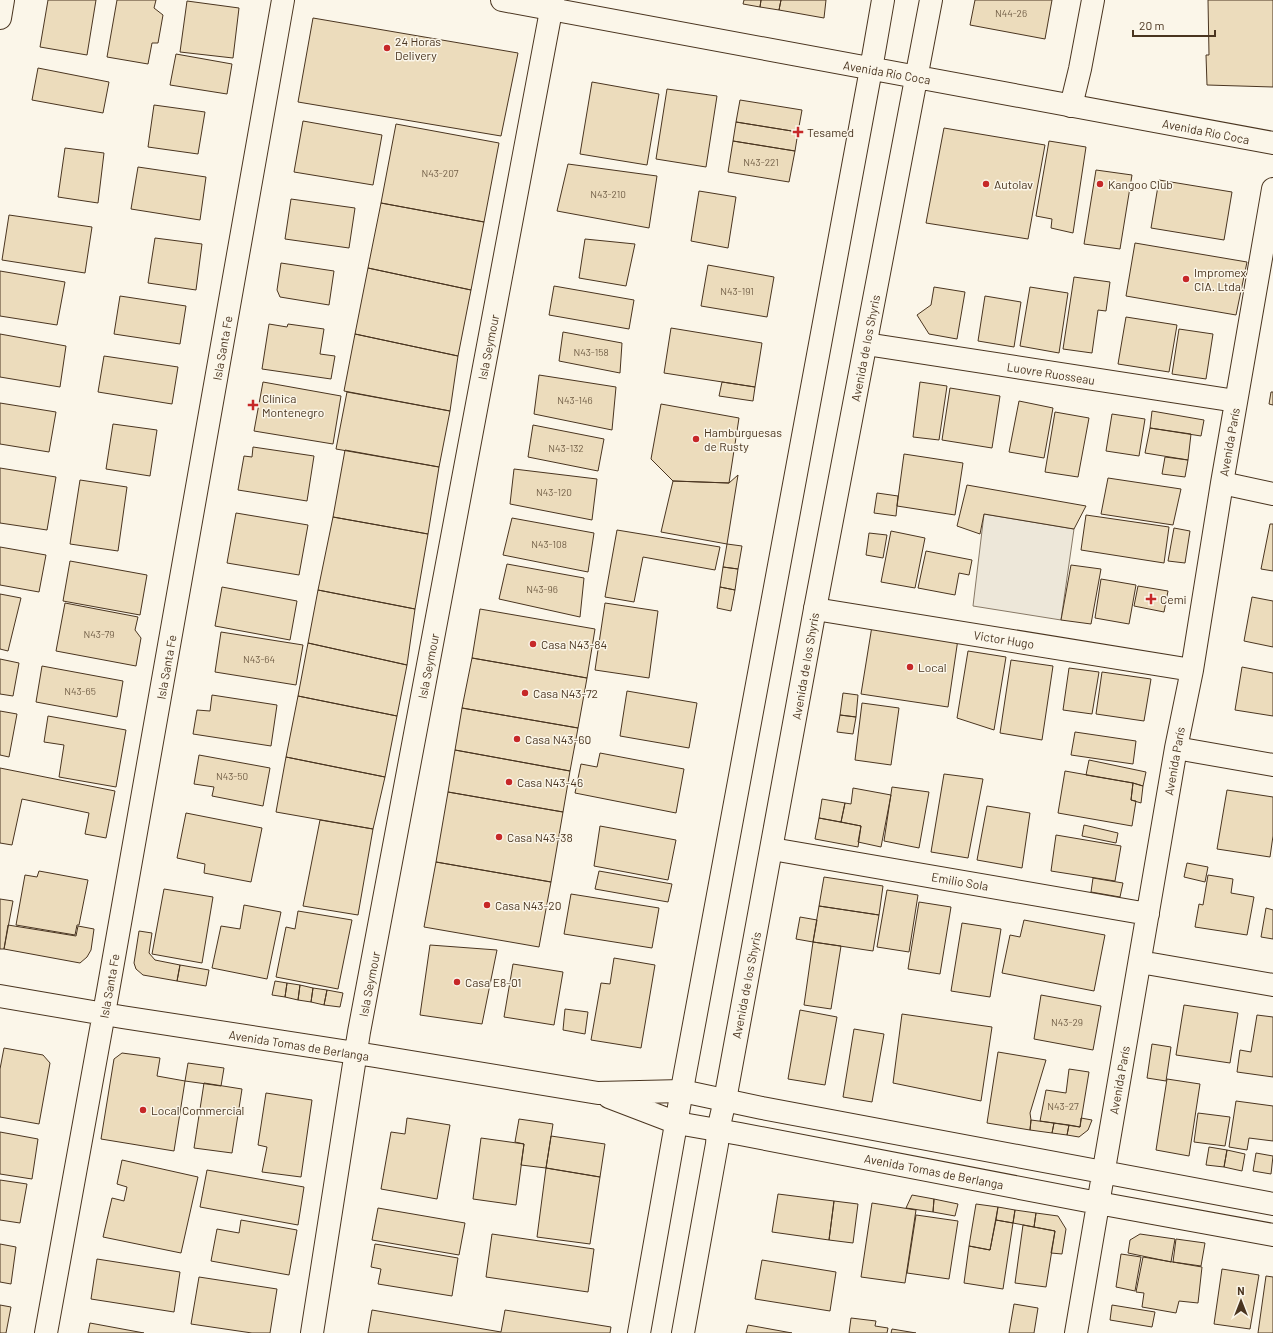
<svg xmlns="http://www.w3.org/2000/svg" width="1273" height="1333" font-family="Barlow,sans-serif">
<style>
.parking{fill:#ede7d9;stroke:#887966}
.building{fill:#ecdcbc;stroke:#4a3520}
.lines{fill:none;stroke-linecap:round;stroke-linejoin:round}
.minor-casing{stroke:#4a3520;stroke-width:24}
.major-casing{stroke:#4a3520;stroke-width:24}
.minor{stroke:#fbf6e9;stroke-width:22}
.major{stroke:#fbf6e9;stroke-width:22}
.poi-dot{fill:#c62828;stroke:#fbf6e9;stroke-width:1.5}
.labels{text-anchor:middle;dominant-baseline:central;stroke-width:3;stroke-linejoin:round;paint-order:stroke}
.number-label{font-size:10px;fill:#725f47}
.poi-label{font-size:12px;fill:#4a3520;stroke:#fbf6e9;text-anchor:start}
.street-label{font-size:12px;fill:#4a3520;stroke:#fbf6e9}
</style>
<rect width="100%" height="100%" fill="#fbf6e9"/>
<path class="parking" d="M 984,514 L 1074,529 L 1061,620 L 973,606 Z"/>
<path class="building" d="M 48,0 L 96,0 L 87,55 L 40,47 Z
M 117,0 L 156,0 L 154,8 L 163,15 L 158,43 L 152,43 L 148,64 L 107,57 Z
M 744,0 L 761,0 L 760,7 L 743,4 Z
M 761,0 L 781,0 L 779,10 L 760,7 Z
M 781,0 L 826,0 L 824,18 L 779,10 Z
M 975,0 L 1052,0 L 1045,39 L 970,25 Z
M 1208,0 L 1273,0 L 1273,87 L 1207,85 L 1206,55 L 1209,55 Z
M 187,1 L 239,8 L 233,58 L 180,52 Z
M 313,18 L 518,53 L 501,136 L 298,102 Z
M 176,54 L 232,64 L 227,94 L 170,85 Z
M 38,68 L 109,82 L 103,113 L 32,100 Z
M 592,82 L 659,94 L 647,165 L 580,154 Z
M 667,89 L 717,96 L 706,167 L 656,159 Z
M 740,100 L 802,110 L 798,132 L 736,122 Z
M 154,105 L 205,112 L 198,154 L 148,147 Z
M 303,121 L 382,135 L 373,185 L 294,172 Z
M 736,122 L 798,132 L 795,151 L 733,141 Z
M 396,124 L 499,143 L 484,222 L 381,203 Z
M 944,128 L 1045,145 L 1028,239 L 926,223 Z
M 733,141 L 795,151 L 789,182 L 728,172 Z
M 1049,141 L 1086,147 L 1073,233 L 1051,228 L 1052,219 L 1036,216 Z
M 65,148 L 104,153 L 98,203 L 58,197 Z
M 568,164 L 657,176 L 649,228 L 557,211 Z
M 138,167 L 206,177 L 200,220 L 131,209 Z
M 1096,170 L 1132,175 L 1120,249 L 1084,244 Z
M 1159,180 L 1232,192 L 1224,240 L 1151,228 Z
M 699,191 L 736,197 L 728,248 L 691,241 Z
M 291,199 L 355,208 L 349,248 L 285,239 Z
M 381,203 L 484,222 L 471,290 L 368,268 Z
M 9,215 L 92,227 L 85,273 L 2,260 Z
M 155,238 L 202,244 L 196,290 L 148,283 Z
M 585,239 L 635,244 L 626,286 L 579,278 Z
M 1135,243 L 1247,262 L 1236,315 L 1126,296 Z
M 281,263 L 334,271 L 329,305 L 280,297 L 277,290 Z
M 708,265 L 774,277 L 767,317 L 701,306 Z
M 368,268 L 471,290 L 458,356 L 355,334 Z
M 0,271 L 65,282 L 57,325 L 0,316 Z
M 1074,277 L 1110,282 L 1106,311 L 1098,310 L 1092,353 L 1063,349 Z
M 554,286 L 634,300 L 629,329 L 549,315 Z
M 934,287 L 965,292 L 957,339 L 929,334 L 917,315 L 931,305 Z
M 1030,287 L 1068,293 L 1059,353 L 1020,346 Z
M 120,296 L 186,306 L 180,344 L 114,334 Z
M 985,296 L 1021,302 L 1014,347 L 978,341 Z
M 1126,317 L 1177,325 L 1169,372 L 1118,364 Z
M 269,324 L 287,327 L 288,324 L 324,329 L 320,354 L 335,356 L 331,379 L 262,369 Z
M 671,328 L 762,343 L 755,387 L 664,373 Z
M 1179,329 L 1213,334 L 1206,379 L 1172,374 Z
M 563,332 L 622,343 L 620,373 L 559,361 Z
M 0,334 L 66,346 L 60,387 L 0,377 Z
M 355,334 L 458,356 L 450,411 L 344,391 Z
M 104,356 L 178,367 L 172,404 L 98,392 Z
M 539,375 L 616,387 L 612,430 L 534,414 Z
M 263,382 L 341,396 L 333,444 L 254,431 Z
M 722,382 L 755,387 L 753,401 L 719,396 Z
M 920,382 L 947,386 L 939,440 L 913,437 Z
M 950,388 L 1000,396 L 992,448 L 942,440 Z
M 347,392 L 450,411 L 439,467 L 336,449 Z
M 1271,392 L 1273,392 L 1273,405 L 1269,404 Z
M 1019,401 L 1053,408 L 1044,458 L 1009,452 Z
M 0,403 L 56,412 L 49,452 L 0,444 Z
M 661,404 L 739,418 L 729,483 L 673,481 L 651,459 Z
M 1152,411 L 1204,420 L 1201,436 L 1150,428 Z
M 1055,412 L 1089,418 L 1078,477 L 1045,472 Z
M 1112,414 L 1145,419 L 1139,456 L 1106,451 Z
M 113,424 L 157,430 L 150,476 L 106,469 Z
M 533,425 L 604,439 L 598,471 L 528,457 Z
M 1150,428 L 1191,434 L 1188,460 L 1145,453 Z
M 253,447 L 314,456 L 307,501 L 238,490 L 244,456 L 252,457 Z
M 345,450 L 439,467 L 428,534 L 333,517 Z
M 904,454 L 963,463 L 955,515 L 897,506 Z
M 1165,457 L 1188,460 L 1185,477 L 1162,474 Z
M 0,468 L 56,477 L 47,530 L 0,523 Z
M 514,469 L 597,479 L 592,520 L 510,504 Z
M 738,475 L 727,544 L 661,532 L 673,481 L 729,483 Z
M 1108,478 L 1181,489 L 1173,525 L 1101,514 Z
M 80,480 L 127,487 L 118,551 L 70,544 Z
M 967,485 L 1086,506 L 1074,529 L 984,514 L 980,534 L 957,526 Z
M 877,493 L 898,496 L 896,516 L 874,513 Z
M 236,513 L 308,525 L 299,575 L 227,563 Z
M 1086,515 L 1169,527 L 1164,563 L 1081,550 Z
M 333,517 L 428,534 L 415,609 L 318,590 Z
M 512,518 L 594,533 L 588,572 L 503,555 Z
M 1270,524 L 1273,524 L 1273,571 L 1261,569 Z
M 1174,528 L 1190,531 L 1185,563 L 1168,561 Z
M 617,530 L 720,547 L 715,570 L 643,557 L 634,602 L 605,597 Z
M 891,531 L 925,538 L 915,588 L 881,582 Z
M 869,533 L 887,535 L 883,558 L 866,555 Z
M 727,544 L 742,546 L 738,569 L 723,567 Z
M 0,547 L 46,555 L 39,592 L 0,585 Z
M 926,551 L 972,560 L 969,575 L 959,573 L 955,595 L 918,588 Z
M 70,561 L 147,575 L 140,615 L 63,601 Z
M 507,564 L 584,578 L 580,617 L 499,599 Z
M 1071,565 L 1101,569 L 1091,624 L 1061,620 Z
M 723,567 L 738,569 L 735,590 L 720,587 Z
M 1101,579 L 1136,585 L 1129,624 L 1095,618 Z
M 1138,586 L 1168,591 L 1164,612 L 1134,606 Z
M 222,587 L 297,601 L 290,640 L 215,626 Z
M 720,587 L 735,590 L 731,611 L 717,608 Z
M 318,590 L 415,609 L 407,665 L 308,643 Z
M 0,594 L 21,598 L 8,651 L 0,649 Z
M 1252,597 L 1273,601 L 1273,647 L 1244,641 Z
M 65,603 L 138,617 L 135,630 L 141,638 L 136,666 L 56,651 Z
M 605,603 L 658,611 L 649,678 L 595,670 Z
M 480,609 L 595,629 L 587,678 L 472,658 Z
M 872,626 L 958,639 L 948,707 L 861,694 Z
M 221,632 L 303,645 L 296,685 L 215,672 Z
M 308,643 L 407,665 L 397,716 L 298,696 Z
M 968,651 L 1006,657 L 994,730 L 957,718 Z
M 472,658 L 587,678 L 578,728 L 462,708 Z
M 0,659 L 19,663 L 13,696 L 0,694 Z
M 1011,660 L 1053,666 L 1042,740 L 1000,733 Z
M 42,666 L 123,681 L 117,717 L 36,702 Z
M 1242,667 L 1273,673 L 1273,716 L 1235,710 Z
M 1069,668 L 1099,672 L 1092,714 L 1063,710 Z
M 1102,672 L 1151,679 L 1144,721 L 1096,714 Z
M 627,691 L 697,703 L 689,748 L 620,736 Z
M 843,693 L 858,695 L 856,717 L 840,715 Z
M 212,695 L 277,705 L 271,746 L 193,734 L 197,710 L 210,711 Z
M 298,696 L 397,716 L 385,777 L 286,757 Z
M 862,703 L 899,708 L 891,765 L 855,760 Z
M 462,708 L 578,728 L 570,771 L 455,750 Z
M 0,711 L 17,714 L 9,757 L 0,755 Z
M 840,715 L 856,717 L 853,734 L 837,732 Z
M 48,716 L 126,730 L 116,787 L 59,777 L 64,745 L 44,742 Z
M 1075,732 L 1136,741 L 1133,764 L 1071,755 Z
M 455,750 L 570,771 L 563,812 L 448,792 Z
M 600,753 L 684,769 L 676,813 L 575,793 L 581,764 L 597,767 Z
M 199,755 L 270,768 L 263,806 L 212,796 L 214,787 L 194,784 Z
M 286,757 L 385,777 L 373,829 L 276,812 Z
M 1089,760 L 1146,772 L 1143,786 L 1133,783 L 1086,775 Z
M 0,768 L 115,791 L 106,838 L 85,834 L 89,813 L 22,799 L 12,845 L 0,843 Z
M 1065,771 L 1133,783 L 1131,800 L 1136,801 L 1132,826 L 1058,813 Z
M 944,774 L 983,779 L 968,858 L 931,852 Z
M 1133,783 L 1143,786 L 1141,803 L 1131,800 Z
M 892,787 L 929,792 L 919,848 L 884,841 Z
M 853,788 L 891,795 L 881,847 L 858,842 L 861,826 L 841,822 L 845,803 L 851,804 Z
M 1227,790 L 1273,797 L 1273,836 L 1270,857 L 1217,849 Z
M 448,792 L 563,812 L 551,882 L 436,862 Z
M 822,799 L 845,803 L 841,822 L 819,818 Z
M 987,806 L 1030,813 L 1022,868 L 977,860 Z
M 186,813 L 262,828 L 251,882 L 204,873 L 205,864 L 177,858 Z
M 819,818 L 861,826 L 858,847 L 815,839 Z
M 320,820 L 373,829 L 358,915 L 303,906 Z
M 1084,825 L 1118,833 L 1116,843 L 1082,836 Z
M 600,826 L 676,840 L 668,880 L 594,866 Z
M 1056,835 L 1121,846 L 1115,881 L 1051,871 Z
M 436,862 L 551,882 L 539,947 L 424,927 Z
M 1187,863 L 1208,867 L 1205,882 L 1184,877 Z
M 39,871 L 88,880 L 79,925 L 77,925 L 75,935 L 16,925 L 25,875 L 37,877 Z
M 599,871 L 672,884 L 668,902 L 595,889 Z
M 1208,875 L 1233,879 L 1231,893 L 1254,897 L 1247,935 L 1195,927 L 1199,904 L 1203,905 Z
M 824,877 L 883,886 L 879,915 L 819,906 Z
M 1093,878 L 1123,883 L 1120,897 L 1091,892 Z
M 164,889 L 213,897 L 202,963 L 152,954 Z
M 887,890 L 918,895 L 909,952 L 877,947 Z
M 571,894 L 659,908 L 652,948 L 564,934 Z
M 0,899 L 13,901 L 4,949 L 0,949 Z
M 919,902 L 951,907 L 940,974 L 908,969 Z
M 244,905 L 281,912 L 267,979 L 212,968 L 221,926 L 240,929 Z
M 819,906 L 879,915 L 873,951 L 813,942 Z
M 1266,908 L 1273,910 L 1273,939 L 1261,937 Z
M 298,911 L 352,920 L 338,989 L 276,977 L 286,927 L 295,929 Z
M 800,917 L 817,920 L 813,942 L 796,939 Z
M 1024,920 L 1105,935 L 1094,991 L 1002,973 L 1010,935 L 1020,937 Z
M 962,923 L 1001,929 L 990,997 L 951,991 Z
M 8,925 L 76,936 L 78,926 L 94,929 L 91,950 L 87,957 L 80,963 L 4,949 Z
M 139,931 L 152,933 L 149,953 L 155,960 L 180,965 L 177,981 L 143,975 L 136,969 L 134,963 Z
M 813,942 L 841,946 L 831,1009 L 804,1005 Z
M 430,945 L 497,950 L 482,1024 L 420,1015 Z
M 614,958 L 655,965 L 641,1048 L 591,1040 L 601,983 L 610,984 Z
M 513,964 L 563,972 L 554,1025 L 504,1017 Z
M 180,965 L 209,970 L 206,986 L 177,981 Z
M 275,981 L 287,983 L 285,997 L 272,995 Z
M 287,983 L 300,985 L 298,1000 L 285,997 Z
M 300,985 L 313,988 L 311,1002 L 298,1000 Z
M 313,988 L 327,990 L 324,1005 L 311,1002 Z
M 327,990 L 343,993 L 340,1007 L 324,1005 Z
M 1041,995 L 1101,1006 L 1093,1050 L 1034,1039 Z
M 1184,1005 L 1238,1013 L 1230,1063 L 1176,1055 Z
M 565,1009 L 588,1012 L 585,1034 L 563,1030 Z
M 800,1010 L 837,1017 L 825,1085 L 788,1079 Z
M 902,1014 L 992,1027 L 981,1101 L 893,1083 Z
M 1257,1015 L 1273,1017 L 1273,1077 L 1237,1072 L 1240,1050 L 1251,1052 Z
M 854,1029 L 884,1034 L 872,1102 L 843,1097 Z
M 1152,1044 L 1171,1047 L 1166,1081 L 1147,1078 Z
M 4,1048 L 43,1055 L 50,1063 L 39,1124 L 0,1117 L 0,1069 Z
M 998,1052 L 1046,1060 L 1030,1113 L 1031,1120 L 1030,1130 L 987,1123 Z
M 122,1053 L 160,1058 L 157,1076 L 185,1081 L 174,1151 L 101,1139 L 114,1059 Z
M 188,1063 L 224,1068 L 221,1086 L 185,1081 Z
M 1069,1069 L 1089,1072 L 1080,1127 L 1040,1121 L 1046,1090 L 1066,1093 Z
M 1167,1079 L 1200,1084 L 1189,1156 L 1156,1150 Z
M 204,1083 L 242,1089 L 232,1153 L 194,1148 Z
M 266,1093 L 312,1100 L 301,1177 L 262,1172 L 267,1147 L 258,1145 Z
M 1236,1101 L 1273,1106 L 1273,1141 L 1249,1138 L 1247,1150 L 1229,1147 Z
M 1198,1113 L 1230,1117 L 1225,1146 L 1194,1142 Z
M 407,1118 L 450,1125 L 437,1199 L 381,1189 L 391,1132 L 405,1134 Z
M 1081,1118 L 1092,1120 L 1088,1130 L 1079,1137 L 1067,1135 L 1069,1125 L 1080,1127 Z
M 519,1119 L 553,1124 L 546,1168 L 521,1165 L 524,1144 L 515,1142 Z
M 1031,1120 L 1054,1123 L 1052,1133 L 1030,1130 Z
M 1054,1123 L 1069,1125 L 1067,1135 L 1052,1133 Z
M 0,1132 L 38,1139 L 32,1179 L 0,1174 Z
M 551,1136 L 605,1144 L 600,1177 L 546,1168 Z
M 481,1138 L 524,1144 L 516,1205 L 473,1199 Z
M 1209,1147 L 1227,1150 L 1224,1167 L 1206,1165 Z
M 1227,1150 L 1245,1154 L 1242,1171 L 1224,1167 Z
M 1256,1153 L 1273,1156 L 1271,1174 L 1253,1171 Z
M 122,1160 L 198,1177 L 181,1253 L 103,1237 L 112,1198 L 124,1201 L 127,1187 L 117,1184 Z
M 546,1168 L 600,1177 L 590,1244 L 537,1237 Z
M 207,1170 L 304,1187 L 298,1225 L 200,1207 Z
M 0,1180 L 27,1184 L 20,1223 L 0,1220 Z
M 778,1194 L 834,1201 L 829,1240 L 772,1232 Z
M 912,1195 L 934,1199 L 933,1212 L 906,1208 Z
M 934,1199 L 958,1204 L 955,1216 L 933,1212 Z
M 834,1201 L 858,1204 L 853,1243 L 829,1240 Z
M 872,1203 L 916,1210 L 905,1283 L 861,1277 Z
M 976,1204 L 998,1207 L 990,1250 L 969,1246 Z
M 998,1207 L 1015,1210 L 1013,1223 L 996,1220 Z
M 378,1208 L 465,1223 L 459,1255 L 372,1240 Z
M 1015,1210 L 1036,1213 L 1034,1227 L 1013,1223 Z
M 1036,1213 L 1058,1216 L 1066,1229 L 1062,1254 L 1051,1253 L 1055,1231 L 1034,1227 Z
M 916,1215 L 958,1221 L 949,1279 L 907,1273 Z
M 241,1220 L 297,1230 L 289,1275 L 211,1261 L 217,1229 L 239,1233 Z
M 996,1220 L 1013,1223 L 1003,1289 L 964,1283 L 969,1246 L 990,1250 Z
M 1023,1225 L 1055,1231 L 1046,1287 L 1015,1283 Z
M 492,1234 L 594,1249 L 588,1292 L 486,1277 Z
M 1140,1234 L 1175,1239 L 1171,1262 L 1128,1253 L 1130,1240 Z
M 1176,1239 L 1205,1243 L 1201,1266 L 1173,1262 Z
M 0,1244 L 16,1247 L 11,1284 L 0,1282 Z
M 375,1244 L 458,1258 L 452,1296 L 378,1284 L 381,1269 L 371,1267 Z
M 1121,1254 L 1141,1257 L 1135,1291 L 1116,1287 Z
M 1143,1257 L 1202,1267 L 1198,1303 L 1179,1301 L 1176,1313 L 1142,1307 L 1144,1293 L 1136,1292 Z
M 97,1259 L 180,1272 L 174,1312 L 91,1299 Z
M 762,1260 L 836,1272 L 830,1311 L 755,1299 Z
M 1222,1269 L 1259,1275 L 1250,1329 L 1214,1324 Z
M 1266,1276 L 1273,1277 L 1273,1333 L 1258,1333 Z
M 199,1277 L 277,1289 L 270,1333 L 252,1333 L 191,1324 Z
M 1014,1304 L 1038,1308 L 1034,1333 L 1009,1333 Z
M 0,1305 L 11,1307 L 6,1333 L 0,1333 Z
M 1112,1305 L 1155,1312 L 1152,1327 L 1110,1320 Z
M 372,1310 L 501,1332 L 505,1310 L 611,1327 L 610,1333 L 368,1333 Z
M 851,1318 L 876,1321 L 875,1326 L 888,1328 L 887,1333 L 849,1333 Z
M 90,1323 L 144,1333 L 88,1333 Z
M 748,1325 L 792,1333 L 746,1333 Z
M 892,1329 L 916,1333 L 891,1333 Z"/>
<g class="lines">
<g class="minor-casing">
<path id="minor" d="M 0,18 L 3,0
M 1071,106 L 1080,69 L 1093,0
M 866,344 L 1236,401
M 1222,483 L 1273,494
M 815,609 L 1192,670
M 1176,748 L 1273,765
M 772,849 L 1148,914
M 1140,962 L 1273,985
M 0,996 L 122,1017 L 375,1056 L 598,1093 L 682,1091 L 762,1108 L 1273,1204
M 609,1097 L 677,1123 L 740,1134 L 1098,1203 L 1273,1235
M 46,1333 L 108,991 L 283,0
M 312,1333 L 359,1032 L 553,0
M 1076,1333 L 1176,748 L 1192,670 L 1222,483 L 1273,189"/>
</g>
<g class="major-casing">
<path id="major" d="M 502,0 L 1273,143
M 639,1333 L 685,1073 L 871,69 L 883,0
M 683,1333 L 717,1144 L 718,1130 L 725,1100 L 815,609 L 931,0"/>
</g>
<use href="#minor" class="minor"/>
<use href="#major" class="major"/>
</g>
<g class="poi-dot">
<circle cx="387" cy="48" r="4"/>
<path d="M796 126h4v4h4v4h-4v4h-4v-4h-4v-4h4z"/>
<circle cx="986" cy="184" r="4"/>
<circle cx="1100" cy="184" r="4"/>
<circle cx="1186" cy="279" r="4"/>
<path d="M251 399h4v4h4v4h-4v4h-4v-4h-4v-4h4z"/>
<circle cx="696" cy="439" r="4"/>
<path d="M1149 593h4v4h4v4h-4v4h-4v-4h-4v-4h4z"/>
<circle cx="533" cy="644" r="4"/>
<circle cx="910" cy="667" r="4"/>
<circle cx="525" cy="693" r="4"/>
<circle cx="517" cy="739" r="4"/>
<circle cx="509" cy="782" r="4"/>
<circle cx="499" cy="837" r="4"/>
<circle cx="487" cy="905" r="4"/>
<circle cx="457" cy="982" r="4"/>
<circle cx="143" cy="1110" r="4"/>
</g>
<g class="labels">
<g class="number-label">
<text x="1011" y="13">N44-26</text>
<text x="761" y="162">N43-221</text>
<text x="440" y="173">N43-207</text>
<text x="608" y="194">N43-210</text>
<text x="737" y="291">N43-191</text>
<text x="591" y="352">N43-158</text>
<text x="575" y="400">N43-146</text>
<text x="566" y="448">N43-132</text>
<text x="554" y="492">N43-120</text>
<text x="549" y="544">N43-108</text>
<text x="542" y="589">N43-96</text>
<text x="99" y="634">N43-79</text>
<text x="259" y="659">N43-64</text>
<text x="80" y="691">N43-65</text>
<text x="232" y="776">N43-50</text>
<text x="1067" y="1022">N43-29</text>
<text x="1063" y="1106">N43-27</text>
</g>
<g class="poi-label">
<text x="395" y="41">24 Horas<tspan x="395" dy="14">Delivery</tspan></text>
<text x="807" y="132">Tesamed</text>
<text x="994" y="184">Autolav</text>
<text x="1108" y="184">Kangoo Club</text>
<text x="1194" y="272">Impromex<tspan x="1194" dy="14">CIA. Ltda.</tspan></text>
<text x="262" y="398">Clínica<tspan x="262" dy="14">Montenegro</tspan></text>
<text x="704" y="432">Hamburguesas<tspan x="704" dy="14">de Rusty</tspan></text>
<text x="1160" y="599">Cemi</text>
<text x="541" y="644">Casa N43-84</text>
<text x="918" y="667">Local</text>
<text x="533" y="693">Casa N43-72</text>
<text x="525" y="739">Casa N43-60</text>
<text x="517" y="782">Casa N43-46</text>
<text x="507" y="837">Casa N43-38</text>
<text x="495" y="905">Casa N43-20</text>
<text x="465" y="982">Casa E8-01</text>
<text x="151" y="1110">Local Commercial</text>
</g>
<g class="street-label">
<text transform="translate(887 72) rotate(10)">Avenida Río Coca</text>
<text transform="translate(1206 131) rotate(11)">Avenida Río Coca</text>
<text transform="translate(488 347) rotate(-79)">Isla Seymour</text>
<text transform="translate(222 348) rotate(-80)">Isla Santa Fe</text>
<text transform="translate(865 348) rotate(-79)">Avenida de los Shyris</text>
<text transform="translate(1051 373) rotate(9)">Luovre Ruosseau</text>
<text transform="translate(1229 442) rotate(-80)">Avenida París</text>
<text transform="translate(1004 639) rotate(9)">Victor Hugo</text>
<text transform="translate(428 666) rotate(-79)">Isla Seymour</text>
<text transform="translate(805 666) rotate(-80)">Avenida de los Shyris</text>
<text transform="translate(166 667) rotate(-80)">Isla Santa Fe</text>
<text transform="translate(1174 761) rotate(-80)">Avenida París</text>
<text transform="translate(960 881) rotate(10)">Emilio Sola</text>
<text transform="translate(369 984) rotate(-79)">Isla Seymour</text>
<text transform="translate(746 985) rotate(-79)">Avenida de los Shyris</text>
<text transform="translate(109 986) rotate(-80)">Isla Santa Fe</text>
<text transform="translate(299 1045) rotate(9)">Avenida Tomas de Berlanga</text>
<text transform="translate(1119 1080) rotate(-80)">Avenida París</text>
<text transform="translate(934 1171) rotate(11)">Avenida Tomas de Berlanga</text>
</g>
</g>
<g transform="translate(1241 1301)" stroke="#fbf6e9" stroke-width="3" paint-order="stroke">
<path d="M0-3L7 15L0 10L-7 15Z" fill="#4a3520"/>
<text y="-6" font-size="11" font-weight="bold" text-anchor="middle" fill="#4a3520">N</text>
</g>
<path d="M1133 30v6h82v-6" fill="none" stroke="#4a3520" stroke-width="2"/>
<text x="1139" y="30" font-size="12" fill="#4a3520" stroke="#fbf6e9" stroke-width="3" paint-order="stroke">20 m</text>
</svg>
